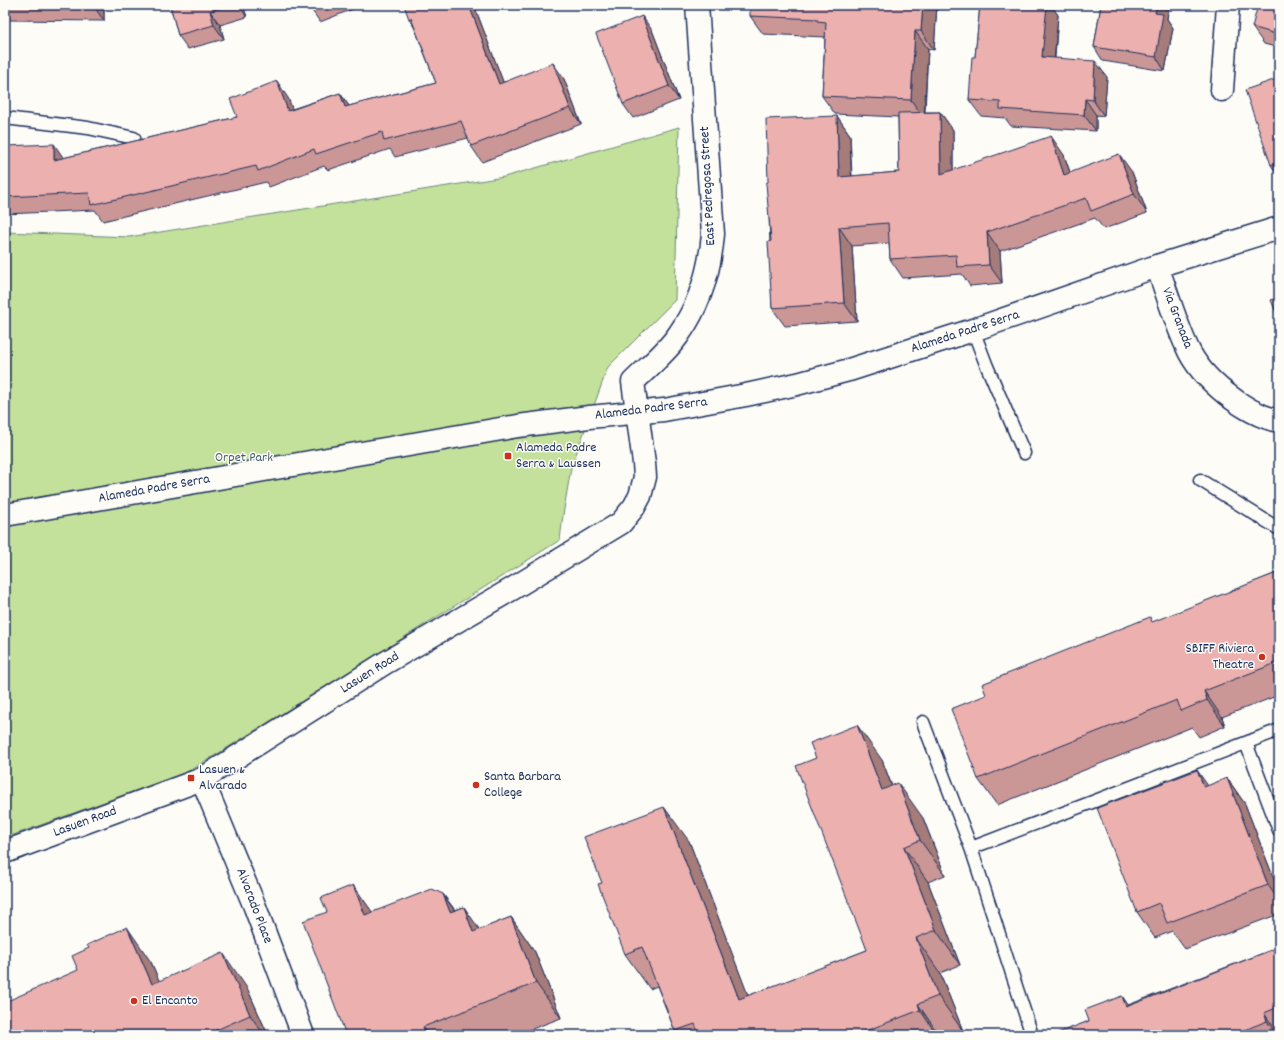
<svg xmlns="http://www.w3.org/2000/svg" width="1284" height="1040" font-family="Dekko,sans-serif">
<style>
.green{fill:#c3e19a;stroke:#6f887c}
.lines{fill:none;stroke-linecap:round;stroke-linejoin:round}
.service-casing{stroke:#1b2f5e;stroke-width:15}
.minor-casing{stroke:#1b2f5e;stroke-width:25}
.tertiary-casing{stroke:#1b2f5e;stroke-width:25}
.service{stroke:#fdfcf7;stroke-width:12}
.minor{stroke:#fdfcf7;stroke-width:22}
.tertiary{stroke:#fdfcf7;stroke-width:22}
.wall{fill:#cb9796;stroke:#1b2f5e}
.shaded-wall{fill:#a57b7a;stroke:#1b2f5e}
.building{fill:#ecb0ae;stroke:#1b2f5e}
.poi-dot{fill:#c8321e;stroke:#fdfcf7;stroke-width:1.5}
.labels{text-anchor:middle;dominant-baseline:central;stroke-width:3;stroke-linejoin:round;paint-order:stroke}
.street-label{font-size:14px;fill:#1b2f5e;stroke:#fdfcf7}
.poi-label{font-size:14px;fill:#1b2f5e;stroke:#fdfcf7;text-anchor:start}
.park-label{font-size:14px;fill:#455c6d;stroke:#fdfcf7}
</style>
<rect width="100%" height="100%" fill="#fdfcf7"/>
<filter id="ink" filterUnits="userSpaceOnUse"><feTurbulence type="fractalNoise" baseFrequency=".025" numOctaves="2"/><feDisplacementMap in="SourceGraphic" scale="8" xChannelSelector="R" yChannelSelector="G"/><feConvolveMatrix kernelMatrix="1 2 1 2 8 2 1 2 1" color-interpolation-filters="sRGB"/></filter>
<g filter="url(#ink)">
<path class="green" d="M 679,127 L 675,300 L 608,367 L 571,468 L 563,515 L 560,540 L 219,753 L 187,772 L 5,838 L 5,232 L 129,237 L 504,177 Z"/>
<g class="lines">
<g class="service-casing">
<path id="service" d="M 5,118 L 88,128 L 134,138
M 973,330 L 986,364 L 1024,453
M 1200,480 L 1279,529
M 923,722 L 971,848 L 1032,1035
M 1246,743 L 1279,830
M 971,848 L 1095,801 L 1279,730"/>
</g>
<g class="minor-casing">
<path id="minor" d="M 1222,90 L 1228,5
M 1157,266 C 1167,293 1175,321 1187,347 C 1201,379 1245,414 1279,421
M 202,779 L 255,907 L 303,1035
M 5,852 L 202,779 L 385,663 L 512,589 L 621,523 L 634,507 L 640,496 L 645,477 L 644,463 L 633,382 C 648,367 667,352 679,334 C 701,303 710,270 713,234 L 697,5"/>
</g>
<g class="tertiary-casing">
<path id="tertiary" d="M 5,515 L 518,426 L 589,417 L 664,410 L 746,395 L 797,384 L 849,370 L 973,330 L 1157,266 L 1279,228"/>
</g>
<use href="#service" class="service"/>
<use href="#minor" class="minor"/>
<use href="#tertiary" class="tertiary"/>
</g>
<path class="wall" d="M 5,5 L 104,5 L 104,21 L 8,20 L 5,31 Z
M 170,5 L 243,5 L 247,17 L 220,25 L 224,39 L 188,49 L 178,35 Z
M 308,5 L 363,5 L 320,22 Z
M 474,5 L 503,82 L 564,79 L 581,124 L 482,162 L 471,146 L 468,138 L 395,157 L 390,149 L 328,170 L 324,166 L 269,187 L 266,182 L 103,221 L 95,210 L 5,214 L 5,146 L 63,158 L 237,117 L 288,98 L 292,109 L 340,93 L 349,106 L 436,83 L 414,27 L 409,19 Z
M 937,5 L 934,50 L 928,49 L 925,112 L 940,112 L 953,130 L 953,170 L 1064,155 L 1070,172 L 1132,172 L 1147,213 L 1104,229 L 1095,218 L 1000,251 L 1002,283 L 970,286 L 962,274 L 903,278 L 890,259 L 889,243 L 852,246 L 857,321 L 785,326 L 772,308 L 768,182 L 837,116 L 850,135 L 852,176 L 899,172 L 898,117 L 835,114 L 822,96 L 825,37 L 763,34 L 750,16 Z
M 980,5 L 1051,5 L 1058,15 L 1055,58 L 1107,77 L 1104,116 L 1096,115 L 1096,131 L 1011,126 L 1005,118 L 981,116 L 969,100 L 975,57 Z
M 1101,5 L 1169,5 L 1167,19 L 1173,28 L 1165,71 L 1103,61 L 1094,47 Z
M 1279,5 L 1279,48 L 1264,44 L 1252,27 Z
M 652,30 L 679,100 L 633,118 L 623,104 Z
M 1279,78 L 1279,177 L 1271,165 Z
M 1279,572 L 1279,695 L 1222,717 L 1225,726 L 1199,737 L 1192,727 L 997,805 L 978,779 L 986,695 L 1154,622 Z
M 816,758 L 882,760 L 892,786 L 923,818 L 945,875 L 928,882 L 960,965 L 940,973 L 963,1031 L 952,1035 L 677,1035 L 675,1031 L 657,986 L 650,989 L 625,954 L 689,841 L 748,996 L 867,950 Z
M 1227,778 L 1245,804 L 1279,892 L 1279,914 L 1185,949 L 1172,931 L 1155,938 L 1137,912 L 1208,786 Z
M 353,885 L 372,912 L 443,894 L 455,910 L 464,907 L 479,930 L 511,917 L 535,952 L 561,1018 L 516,1035 L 346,1035 L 327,912 Z
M 1279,947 L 1279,1035 L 1056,1035 L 1089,1021 L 1122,996 L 1128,1005 Z
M 151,962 L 159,981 L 247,988 L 268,1035 L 11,1035 Z"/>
<path class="shaded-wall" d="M 93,5 L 104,5 L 104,21 Z
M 238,5 L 243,5 L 247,17 Z
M 469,5 L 474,5 L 510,100 L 499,84 Z
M 923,5 L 937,5 L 934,50 L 921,31 Z
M 1040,5 L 1051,5 L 1058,15 L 1053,74 L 1042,57 Z
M 1157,5 L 1169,5 L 1167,19 L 1173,28 L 1165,71 L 1156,57 L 1155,13 Z
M 210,11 L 220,25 L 224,39 L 214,25 Z
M 5,15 L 8,20 L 5,31 Z
M 642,16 L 652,30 L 679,100 L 669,86 Z
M 915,31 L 928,49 L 924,118 L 911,100 Z
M 1095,61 L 1107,77 L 1104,116 L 1093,100 Z
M 553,63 L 564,79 L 581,124 L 570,108 Z
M 277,81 L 288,98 L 299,127 L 288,111 Z
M 340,93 L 351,109 L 345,107 Z
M 1085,99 L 1096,115 L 1096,131 L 1084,115 Z
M 940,112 L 953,130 L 953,193 L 941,174 Z
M 837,116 L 850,135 L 852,195 L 839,177 Z
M 1051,136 L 1064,155 L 1077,193 L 1064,175 Z
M 54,144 L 65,160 L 54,160 Z
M 1119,154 L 1132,172 L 1147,213 L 1134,194 Z
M 839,227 L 852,246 L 857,321 L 844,303 Z
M 987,232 L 1000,251 L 1002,283 L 989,265 Z
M 1204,691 L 1222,717 L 1225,726 L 1207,700 Z
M 857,725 L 882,760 L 906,824 L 882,790 Z
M 1197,770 L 1215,796 L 1204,787 Z
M 1227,778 L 1245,804 L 1279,892 L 1279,901 L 1268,885 Z
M 898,783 L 923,818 L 945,875 L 920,840 Z
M 664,807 L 689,841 L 763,1034 L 739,999 Z
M 904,847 L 928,882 L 960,965 L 936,930 Z
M 353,885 L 378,920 L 365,915 Z
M 443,894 L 467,929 L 450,912 Z
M 464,907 L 488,942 L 473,932 Z
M 511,917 L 535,952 L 561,1018 L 536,983 Z
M 127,927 L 151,962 L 176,1019 L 152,984 Z
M 916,938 L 940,973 L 963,1031 L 938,996 Z
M 223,953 L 247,988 L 268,1035 L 264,1035 L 250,1015 Z
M 1122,996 L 1140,1022 L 1126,1007 Z
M 918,1004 L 939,1035 L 937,1035 L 920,1010 Z
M 1264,1013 L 1279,1035 L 1276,1035 L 1267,1021 Z
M 423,1027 L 429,1035 L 426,1035 Z"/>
<path class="building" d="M 170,5 L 232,5 L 210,11 L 214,25 L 178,35 Z
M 404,5 L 469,5 L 499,84 L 553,63 L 570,108 L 471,146 L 461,121 L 384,141 L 382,132 L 316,154 L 314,149 L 258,171 L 256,166 L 91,205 L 89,193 L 5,197 L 5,146 L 54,144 L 54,160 L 237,117 L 230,99 L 277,81 L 288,111 L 340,93 L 345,107 L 436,83 L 411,18 L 409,19 Z
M 750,5 L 923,5 L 921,31 L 915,31 L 911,100 L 822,96 L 826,22 L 817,21 L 817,19 L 750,16 Z
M 980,5 L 1047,5 L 1042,57 L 1095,61 L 1093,100 L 1085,99 L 1084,115 L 1000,109 L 1000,102 L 969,100 L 972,57 L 975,57 Z
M 1101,5 L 1157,5 L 1155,13 L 1163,14 L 1156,57 L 1094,47 Z
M 1258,5 L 1279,5 L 1279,35 L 1252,27 Z
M 642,16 L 669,86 L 623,104 L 596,34 Z
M 1279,78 L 1279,162 L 1271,165 L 1245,90 Z
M 940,112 L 941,174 L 1051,136 L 1064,175 L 1119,154 L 1134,194 L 1091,211 L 1086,198 L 987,232 L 989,265 L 957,267 L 956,255 L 890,259 L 888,223 L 839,227 L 844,303 L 772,308 L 768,242 L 771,241 L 766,183 L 768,182 L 766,119 L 837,116 L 839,177 L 899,172 L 898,113 Z
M 1279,297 L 1279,320 L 1271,300 Z
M 1279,572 L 1279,662 L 1204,691 L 1207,700 L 1181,711 L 1177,700 L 978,779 L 951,709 L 986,695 L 982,684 L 1150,617 L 1152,622 Z
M 857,725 L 882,790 L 898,783 L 920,840 L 904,847 L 936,930 L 916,938 L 938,996 L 918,1004 L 920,1010 L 855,1035 L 699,1035 L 695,1024 L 675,1031 L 642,947 L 625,954 L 598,884 L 602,883 L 584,837 L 664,807 L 739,999 L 867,950 L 796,766 L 816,758 L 810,743 Z
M 1197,770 L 1204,787 L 1227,778 L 1268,885 L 1167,923 L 1159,903 L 1137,912 L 1097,808 Z
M 353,885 L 365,915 L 432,889 L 443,894 L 450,912 L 464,907 L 473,932 L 511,917 L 536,983 L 423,1027 L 426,1035 L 346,1035 L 303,921 L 327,912 L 321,898 Z
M 127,927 L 152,984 L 223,953 L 250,1015 L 205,1035 L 11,1035 L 5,1021 L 5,1002 L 78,970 L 72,956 L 89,948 L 87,945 Z
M 1279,947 L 1279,1007 L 1264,1013 L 1267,1021 L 1232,1035 L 1056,1035 L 1055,1034 L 1089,1021 L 1085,1010 L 1122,996 L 1126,1007 Z"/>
</g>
<g class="poi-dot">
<rect x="504" y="452" width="8" height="8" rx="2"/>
<circle cx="1262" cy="657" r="4"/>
<rect x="187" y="774" width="8" height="8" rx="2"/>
<circle cx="476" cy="785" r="4"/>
<circle cx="134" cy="1001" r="4"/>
</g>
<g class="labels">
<g class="street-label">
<text transform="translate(708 186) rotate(-93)">East Pedregosa Street</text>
<text transform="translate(1177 318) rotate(69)">Via Granada</text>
<text transform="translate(965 332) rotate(-18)">Alameda Padre Serra</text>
<text transform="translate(651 409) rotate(-7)">Alameda Padre Serra</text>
<text transform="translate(154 489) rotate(-10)">Alameda Padre Serra</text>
<text transform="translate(370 673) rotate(-32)">Lasuen Road</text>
<text transform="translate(85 822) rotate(-20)">Lasuen Road</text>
<text transform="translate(254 906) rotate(69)">Alvarado Place</text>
</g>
<g class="poi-label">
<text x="516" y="448">Alameda Padre<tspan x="516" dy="16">Serra &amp; Laussen</tspan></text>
<text x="1254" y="649" text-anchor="end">SBIFF Riviera<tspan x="1254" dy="16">Theatre</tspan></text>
<text x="199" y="770">Lasuen &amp;<tspan x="199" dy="16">Alvarado</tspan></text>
<text x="484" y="777">Santa Barbara<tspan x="484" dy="16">College</tspan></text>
<text x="142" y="1001">El Encanto</text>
</g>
<g class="park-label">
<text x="244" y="458">Orpet Park</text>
</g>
</g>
<rect width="1284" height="1040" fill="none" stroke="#fdfcf7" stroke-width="20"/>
<rect x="10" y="10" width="1264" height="1020" fill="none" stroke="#1b2f5e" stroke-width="1.5" filter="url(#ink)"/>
</svg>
